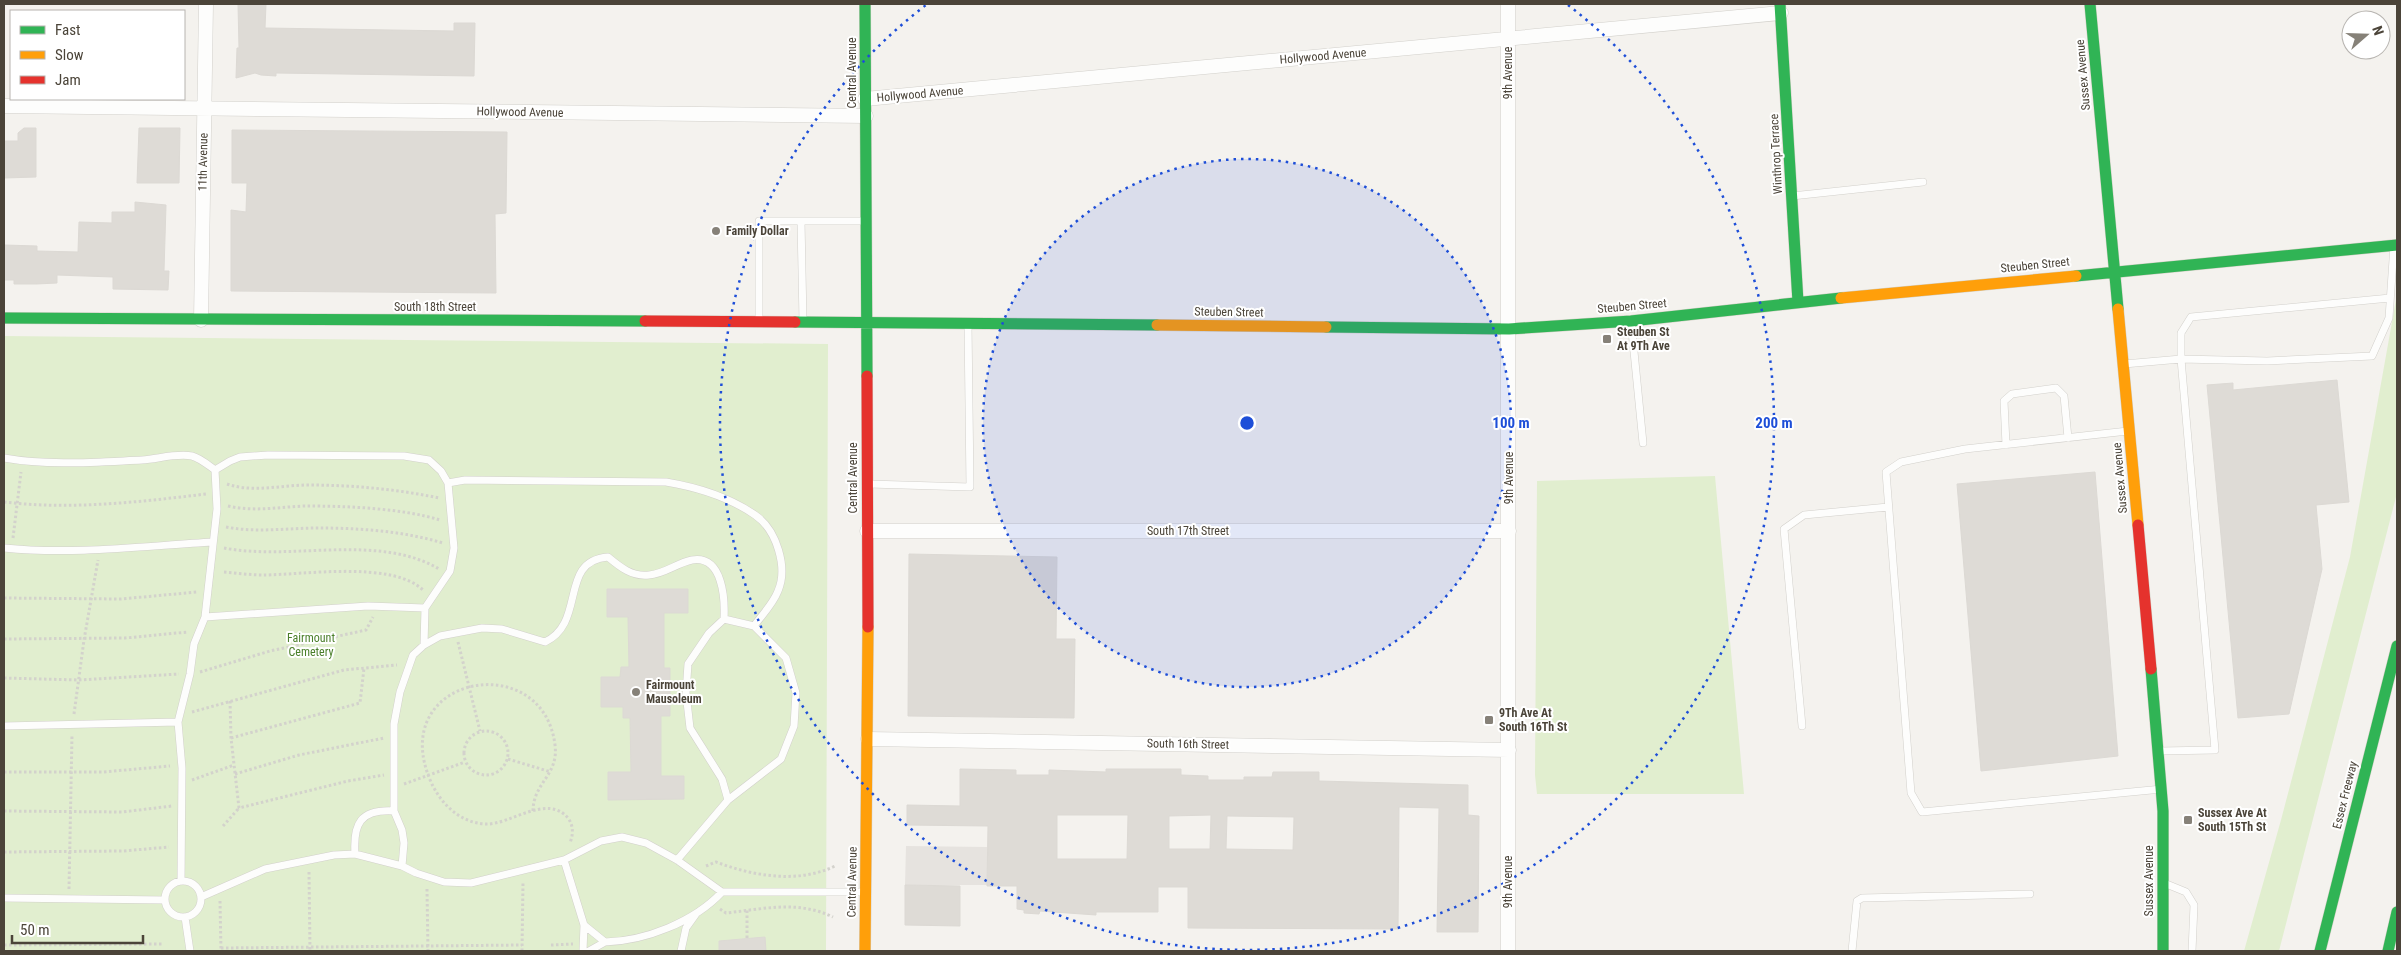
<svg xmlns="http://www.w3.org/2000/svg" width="2401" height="955" font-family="'Roboto Condensed',sans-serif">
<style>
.green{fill:#e1eecf}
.parking{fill:#e6e3df}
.building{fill:#dedbd6;stroke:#dcd9d4;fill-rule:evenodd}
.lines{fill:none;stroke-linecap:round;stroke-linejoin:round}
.lane-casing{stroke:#d2d0cb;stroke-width:8}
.street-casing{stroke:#d2d0cb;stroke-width:15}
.fast-casing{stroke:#d3cfc5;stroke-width:12}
.slow-casing{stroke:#d3cfc5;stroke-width:12}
.jam-casing{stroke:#d3cfc5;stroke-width:12}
.path{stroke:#d3d2cc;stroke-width:3;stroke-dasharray:2.5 2.5;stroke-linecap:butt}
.lane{stroke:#fdfdfc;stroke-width:7}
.street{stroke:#fdfdfc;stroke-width:14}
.fast{stroke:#30b455;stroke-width:11}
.slow{stroke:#ff9f0a;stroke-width:11}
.jam{stroke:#e5322d;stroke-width:11}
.ring{fill:none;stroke:#1d4ed8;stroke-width:2.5;stroke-dasharray:2.5 5}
.poi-dot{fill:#868178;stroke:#fff;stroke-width:2}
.labels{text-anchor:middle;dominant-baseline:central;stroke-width:4;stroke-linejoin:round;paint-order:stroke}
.street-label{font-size:12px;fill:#4b4439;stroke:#fff}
.poi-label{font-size:12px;font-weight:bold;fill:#4b4439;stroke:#fff;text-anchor:start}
.park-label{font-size:12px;fill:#4a7f2a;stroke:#fff}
.centre{fill:#1d4ed8;stroke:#fff;stroke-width:2.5}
.ring-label{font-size:15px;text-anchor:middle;font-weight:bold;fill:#1d4ed8;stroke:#fff;stroke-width:4;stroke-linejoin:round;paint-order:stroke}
</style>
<rect width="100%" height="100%" fill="#f4f2ee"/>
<path class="green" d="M 2397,294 L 2397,493 L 2279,951 L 2244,951 L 2281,820 L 2350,557 Z
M 4,336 L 828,344 L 826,951 L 4,951 Z
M 1715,476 L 1744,794 L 1537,794 L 1535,775 L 1537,481 Z"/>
<path class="parking" d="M 906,846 L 987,847 L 987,885 L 905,885 Z"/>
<path class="building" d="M 238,4 L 266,4 L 265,28 L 454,31 L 454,23 L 475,23 L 474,76 L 276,73 L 276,76 L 261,75 L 255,73 L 236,78 L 237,48 L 239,48 Z
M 24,128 L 36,128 L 36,177 L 4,178 L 4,141 L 18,141 L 18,133 Z
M 139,128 L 180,128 L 179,183 L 137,183 Z
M 232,130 L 507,132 L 506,213 L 495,214 L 496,293 L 231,291 L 231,210 L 246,212 L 247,183 L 232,183 Z
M 135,202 L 166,205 L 164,271 L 169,271 L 168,290 L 113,289 L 113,277 L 57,275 L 57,283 L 36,284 L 14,284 L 14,280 L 4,280 L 4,245 L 37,246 L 37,251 L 78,252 L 79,222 L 112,223 L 112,212 L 135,212 Z
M 2337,380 L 2349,502 L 2316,505 L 2322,569 L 2289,714 L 2238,718 L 2207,385 L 2233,383 L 2233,390 Z
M 2095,472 L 2118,756 L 1981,771 L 1957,484 Z
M 909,554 L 1057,557 L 1056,639 L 1075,639 L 1074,718 L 908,716 Z
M 607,589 L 688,589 L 688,613 L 664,613 L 664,668 L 670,668 L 670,716 L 661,716 L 661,776 L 684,776 L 684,799 L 608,800 L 608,772 L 631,772 L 630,718 L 623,718 L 623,707 L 601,707 L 601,677 L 620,677 L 621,667 L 629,667 L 628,617 L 607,617 Z
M 960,769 L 1016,770 L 1016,775 L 1049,775 L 1049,770 L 1106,772 L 1106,769 L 1181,769 L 1181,775 L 1208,776 L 1208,780 L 1244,780 L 1244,777 L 1272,777 L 1273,772 L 1319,772 L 1319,781 L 1468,785 L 1468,815 L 1479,816 L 1478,932 L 1437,932 L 1439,808 L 1399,807 L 1398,929 L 1188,928 L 1188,887 L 1158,887 L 1158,912 L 1096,912 L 1096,915 L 1040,911 L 1039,914 L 1024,913 L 1024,910 L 1017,909 L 1017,886 L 987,886 L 988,826 L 907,825 L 907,805 L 960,806 ZM 1057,815 L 1128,815 L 1127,859 L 1057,859 ZM 1211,815 L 1210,849 L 1169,849 L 1169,816 ZM 1227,816 L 1294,817 L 1293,850 L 1226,849 Z
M 905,885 L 960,886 L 960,926 L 905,925 Z
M 765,937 L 766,951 L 719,951 L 719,941 Z"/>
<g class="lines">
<g class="lane-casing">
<path id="lane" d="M 1792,196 L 1923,182
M 2390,298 L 2191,317 L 2181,333 L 2181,359 L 2267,361 L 2372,356 L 2389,318 L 2394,245
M 803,321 L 801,221 L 863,221
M 1631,321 L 1643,443
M 759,322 L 759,221 L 801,221
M 2124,364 L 2181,359 L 2215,750 L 2160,751
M 2128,431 L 1965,449 L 1901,462 L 1886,472 L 1911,793 L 1922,812 L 2162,789
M 2006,445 L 2004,401 L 2012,394 L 2056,388 L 2064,396 L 2068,438
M 4,458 C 49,466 97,462 142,460 C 158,459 176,453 192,456 C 200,458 208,465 215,470
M 215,470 L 230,461 L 240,457 L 268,455 L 404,456 L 429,460 L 441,471 L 448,483 L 454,548 L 450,571 L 425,608 L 424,645
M 448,483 L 465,480 L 666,482 C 696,487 729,497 755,515 C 777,530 788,568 778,591 C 773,604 762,615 754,626
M 869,484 L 970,487 L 968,324
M 4,548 C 73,555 144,546 213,542
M 205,617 L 368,606 L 425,608
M 4,726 L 178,722
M 1802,726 L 1784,529 L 1804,515 L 1888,507
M 355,854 C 353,824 360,809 394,811
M 564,860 L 584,925 L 583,951
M 677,860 L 728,800 L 781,759 L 794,726 L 796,693 L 786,658 L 754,626 L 724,619
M 402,866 L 404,843 L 402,830 L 394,811 L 394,724 L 400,692 L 413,655 L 424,645 L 440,636 L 482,628 L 502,629 L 545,642 C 587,622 558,561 608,557 C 620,567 632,577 649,575 C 664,574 677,563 692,560 C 723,555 725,599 724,619 L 709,633 L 688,664 L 686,693 L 690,728 L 722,779 L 728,800
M 181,881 L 182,768 L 178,722 L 190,674 L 194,644 L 205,617 L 217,509 L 215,470
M165 899a18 18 0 1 1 36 0a18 18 0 1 1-36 0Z
M 2164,883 L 2186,892 L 2194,905 L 2192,951
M 201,897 L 265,869 L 334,855 L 355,854 L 402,866 L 416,873 L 444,882 L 471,883 L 564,860 L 601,841 L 622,837 L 646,843 L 677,860 L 722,892 L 863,892
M 4,898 L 165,900
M 185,917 L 190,951
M 584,925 L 605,942 L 589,951
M 605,942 C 645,941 694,922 722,892
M 681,951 L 686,928 L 696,914
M 1852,951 L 1857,901 L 1862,898 L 2030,894"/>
</g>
<g class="street-casing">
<path id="street" d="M 865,99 L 1781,13
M 4,106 L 866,116
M 201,320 L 206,4
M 867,531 L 1509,531
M 868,739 L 1509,750
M 1508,951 L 1508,4"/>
</g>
<g class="fast-casing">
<path id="fast" d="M 865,4 L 867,376
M 1780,4 L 1798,302
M 2090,4 L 2118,309
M 2076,276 L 2397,245
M 4,318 L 645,321
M 795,322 L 1157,325
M 1326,327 L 1509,329 L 1631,321 L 1841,298
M 2151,669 L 2163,811 L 2163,951
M 2320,951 L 2397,646
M 2388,951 L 2397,912"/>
</g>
<g class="slow-casing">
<path id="slow" d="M 1841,298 L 2076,276
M 2118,309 L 2138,525
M 1157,325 L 1326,327
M 865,951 L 868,627"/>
</g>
<g class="jam-casing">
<path id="jam" d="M 645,321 L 795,322
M 867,376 L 868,627
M 2138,525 L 2151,669"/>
</g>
<path class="path" d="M 227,484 C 253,493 281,485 308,485 C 352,485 396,489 439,498
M 4,502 C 71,510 139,502 206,494
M 228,506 C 254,512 279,507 305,506 C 346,506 401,508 440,520
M 226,527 C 256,533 287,528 318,528 C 359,528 403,531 443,543
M 13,538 L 21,472
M 224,548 C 291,561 378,533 439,569
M 224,572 C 237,573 250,575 263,575 C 303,575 394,560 424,591
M 4,598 L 121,599 L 197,592
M 4,639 L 125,638 L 188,632
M 458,642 L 480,731
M 200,672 L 270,651 L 366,630 L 373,617
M 4,678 L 79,680 L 179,674
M 230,701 L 231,738 L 239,808 L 348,781 L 384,775
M 192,712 L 344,670 L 397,665
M 74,714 L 84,640 L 98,560
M464 753a22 22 0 1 1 44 0a22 22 0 1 1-44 0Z
M 231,738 L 360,703 L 364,668
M 508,759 L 551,772
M 4,772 L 103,772 L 170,766
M 235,774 L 299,755 L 384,738
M 192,780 L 234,765
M 404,784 L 465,762
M 4,811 L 122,812 L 172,806
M 533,811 C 533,783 559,775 555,745 C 543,646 384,676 431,782 C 441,804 460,823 486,824 C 510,825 547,793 568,818 C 574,826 573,835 570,843
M 223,826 L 239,808
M 4,852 L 123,851 L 169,847
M 706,866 L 716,862 C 753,876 798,884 835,866
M 309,872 L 310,951
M 69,889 L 72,735
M 427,889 L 428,951
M 220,901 L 221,951
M 720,909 L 726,913 C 763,909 798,900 833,917
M 747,938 L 747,909
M 4,945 L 164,944
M 551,945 L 573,944
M 221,948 L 522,945
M 522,951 L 523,882"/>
<use href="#lane" class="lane"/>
<use href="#street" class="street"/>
<use href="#fast" class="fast"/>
<use href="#slow" class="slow"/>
<use href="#jam" class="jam"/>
</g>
<circle cx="1247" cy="423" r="264" fill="#1d4ed8" fill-opacity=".12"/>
<g class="ring">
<circle cx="1247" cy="423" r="264"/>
<path d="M1568 5A527 527 0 1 1 926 5"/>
</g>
<g class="poi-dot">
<circle cx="716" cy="231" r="5"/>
<rect x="1602" y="334" width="10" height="10" rx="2.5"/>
<circle cx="636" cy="692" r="5"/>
<rect x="1484" y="715" width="10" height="10" rx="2.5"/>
<rect x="2183" y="815" width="10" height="10" rx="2.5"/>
</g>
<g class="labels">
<g class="street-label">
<text transform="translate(1323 56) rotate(-5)">Hollywood Avenue</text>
<text transform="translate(852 73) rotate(-90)">Central Avenue</text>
<text transform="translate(1508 73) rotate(-90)">9th Avenue</text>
<text transform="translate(2083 75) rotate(-95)">Sussex Avenue</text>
<text transform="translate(920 94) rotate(-5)">Hollywood Avenue</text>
<text transform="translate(520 112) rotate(1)">Hollywood Avenue</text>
<text transform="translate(1776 154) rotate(-93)">Winthrop Terrace</text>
<text transform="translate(203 162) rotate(-89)">11th Avenue</text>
<text transform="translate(2035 265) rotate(-6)">Steuben Street</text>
<text transform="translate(1632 306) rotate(-5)">Steuben Street</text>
<text x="435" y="307">South 18th Street</text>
<text transform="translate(1229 312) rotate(1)">Steuben Street</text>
<text transform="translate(853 478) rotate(-90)">Central Avenue</text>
<text transform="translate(1509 478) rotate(-90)">9th Avenue</text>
<text transform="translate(2120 478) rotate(-95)">Sussex Avenue</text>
<text x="1188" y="531">South 17th Street</text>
<text transform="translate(1188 744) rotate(1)">South 16th Street</text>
<text transform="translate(2345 795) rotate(-76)">Essex Freeway</text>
<text transform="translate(2149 881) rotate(-90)">Sussex Avenue</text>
<text transform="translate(852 882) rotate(-89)">Central Avenue</text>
<text transform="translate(1508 882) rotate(-90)">9th Avenue</text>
</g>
<g class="poi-label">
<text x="726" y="231">Family Dollar</text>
<text x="1617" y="332">Steuben St<tspan x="1617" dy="14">At 9Th Ave</tspan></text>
<text x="646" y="685">Fairmount<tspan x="646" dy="14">Mausoleum</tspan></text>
<text x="1499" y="713">9Th Ave At<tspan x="1499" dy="14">South 16Th St</tspan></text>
<text x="2198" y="813">Sussex Ave At<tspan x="2198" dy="14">South 15Th St</tspan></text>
</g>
<g class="park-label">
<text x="311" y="638">Fairmount<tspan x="311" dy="14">Cemetery</tspan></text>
</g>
</g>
<circle cx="1247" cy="423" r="8" class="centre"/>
<g class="ring-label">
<text x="1511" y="428">100 m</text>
<text x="1774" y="428">200 m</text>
</g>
<rect width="2401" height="955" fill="none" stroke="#4b4439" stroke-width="10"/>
<rect x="10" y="10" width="175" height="90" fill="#ffffff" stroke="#b7b4b0"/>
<rect x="20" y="26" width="25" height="8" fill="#30b455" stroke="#b7b4b0"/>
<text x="55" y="35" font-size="15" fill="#4b4439">Fast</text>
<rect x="20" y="51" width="25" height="8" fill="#ff9f0a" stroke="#b7b4b0"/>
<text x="55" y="60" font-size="15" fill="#4b4439">Slow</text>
<rect x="20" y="76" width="25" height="8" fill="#e5322d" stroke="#b7b4b0"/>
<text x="55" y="85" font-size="15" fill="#4b4439">Jam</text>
<g transform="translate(2366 35) rotate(70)"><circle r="24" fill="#ffffff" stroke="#b7b4b0"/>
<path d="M0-4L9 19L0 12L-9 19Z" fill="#868178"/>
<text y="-8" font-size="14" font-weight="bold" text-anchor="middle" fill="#4b4439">N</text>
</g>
<path d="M12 935v8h131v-8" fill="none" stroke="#4b4439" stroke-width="2.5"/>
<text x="20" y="935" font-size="15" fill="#4b4439" stroke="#ffffff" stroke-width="4" paint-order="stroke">50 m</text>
</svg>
